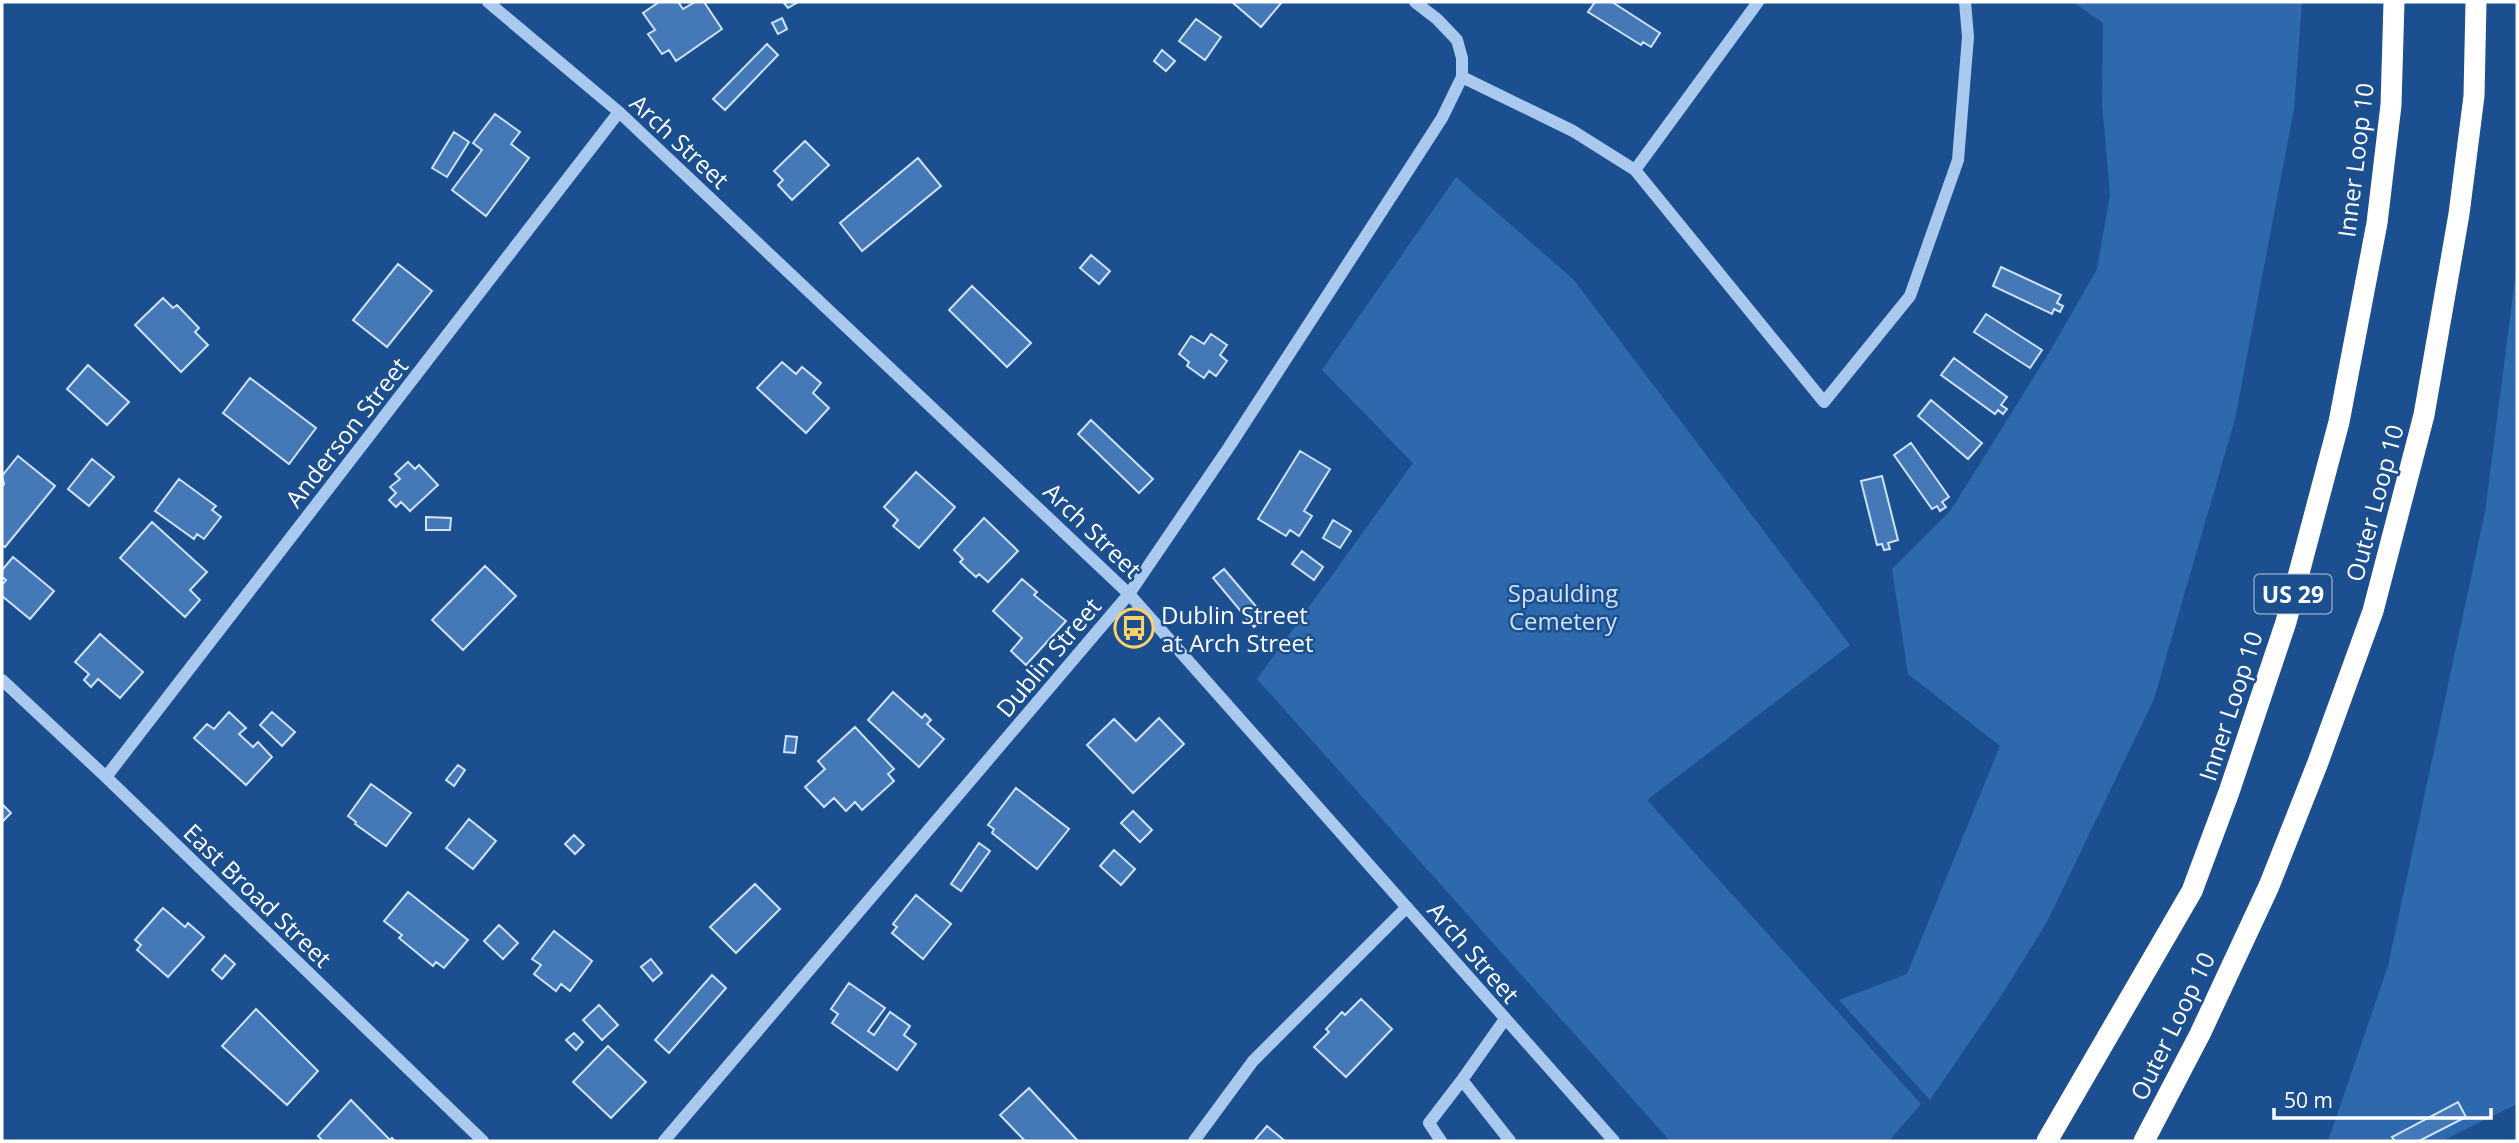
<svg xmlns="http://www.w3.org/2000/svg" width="2519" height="1143" font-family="'Open Sans',sans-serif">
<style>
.green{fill:#2e69ad}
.building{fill:#4478b7;stroke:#cfe3fa;stroke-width:2}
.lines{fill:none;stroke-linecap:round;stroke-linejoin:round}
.minor{stroke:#a9c9ee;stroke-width:12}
.highway{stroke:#fff;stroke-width:21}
.labels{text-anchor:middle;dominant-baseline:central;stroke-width:5;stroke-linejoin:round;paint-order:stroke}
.shield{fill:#1b4f8f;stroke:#bbcadd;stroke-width:2}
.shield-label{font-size:23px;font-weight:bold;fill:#fff}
.street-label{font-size:24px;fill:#fff;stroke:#1b4f8f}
.park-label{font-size:24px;fill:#cfe3fa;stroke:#1b4f8f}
.poi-label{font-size:24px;fill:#fff;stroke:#1b4f8f;text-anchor:start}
</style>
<rect width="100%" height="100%" fill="#1b4f8f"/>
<path class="green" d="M 2073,2 L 2302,2 L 2294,109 L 2235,419 L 2154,699 L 2047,922 L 2001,996 L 1930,1100 L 1839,1000 L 1907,974 L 2000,746 L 1908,674 L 1892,569 L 1951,510 L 2050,351 L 2097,269 L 2110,195 L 2102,103 L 2103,23 Z
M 1456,177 L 1574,280 L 1850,645 L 1647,800 L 1921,1104 L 1889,1141 L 1670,1141 L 1257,679 L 1413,463 L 1322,370 Z
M 2517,264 L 2517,1104 L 2442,1141 L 2328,1141 L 2388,966 L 2485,512 Z"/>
<path class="building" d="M 659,2 L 678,2 L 683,9 L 695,2 L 704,2 L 722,29 L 676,61 L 669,50 L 662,54 L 648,34 L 655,30 L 643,13 Z
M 783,2 L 798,2 L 788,8 Z
M 1232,2 L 1282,2 L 1261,27 Z
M 1595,2 L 1612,2 L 1660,33 L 1651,47 L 1643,42 L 1641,45 L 1588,12 Z
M 782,18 L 787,29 L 778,34 L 772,23 Z
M 1196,19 L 1221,37 L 1205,60 L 1179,41 Z
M 767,44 L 778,55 L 725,110 L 713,99 Z
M 1162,50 L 1175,61 L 1166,71 L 1154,61 Z
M 495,114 L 520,132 L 511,144 L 529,158 L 486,216 L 452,190 L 482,150 L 473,143 Z
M 454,132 L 469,142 L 447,177 L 432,168 Z
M 805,141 L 829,165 L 792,200 L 778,185 L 783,180 L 774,171 Z
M 918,158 L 941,186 L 862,251 L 840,223 Z
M 1091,255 L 1110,271 L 1099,284 L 1080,268 Z
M 398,264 L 432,291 L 387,347 L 353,320 Z
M 2001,267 L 2061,295 L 2057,303 L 2063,306 L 2060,312 L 2054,309 L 2052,314 L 1993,286 Z
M 972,286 L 1031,343 L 1007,367 L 949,310 Z
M 163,298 L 173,308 L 177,305 L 199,328 L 195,332 L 208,345 L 181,372 L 135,325 Z
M 1986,314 L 2042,350 L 2030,368 L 1974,332 Z
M 1211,334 L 1227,345 L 1220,355 L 1227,361 L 1216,376 L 1209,371 L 1204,378 L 1187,366 L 1189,362 L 1179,354 L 1191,336 L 1204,344 Z
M 1954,358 L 2007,397 L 2001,405 L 2007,409 L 2003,414 L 1998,410 L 1995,414 L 1941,375 Z
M 782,362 L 796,374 L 802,367 L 821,383 L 813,393 L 829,408 L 806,433 L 757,388 Z
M 88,365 L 129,402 L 107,425 L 67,389 Z
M 250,378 L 316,428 L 289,464 L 223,413 Z
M 1931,400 L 1982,443 L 1968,459 L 1918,416 Z
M 1091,420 L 1153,479 L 1139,493 L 1078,434 Z
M 1911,443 L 1949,497 L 1942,502 L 1946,507 L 1940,511 L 1937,506 L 1932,509 L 1894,455 Z
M 1300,451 L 1330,469 L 1304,511 L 1312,516 L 1299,536 L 1290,530 L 1286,536 L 1258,519 Z
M 18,456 L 55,486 L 5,547 L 2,546 L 2,487 L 4,484 L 2,476 Z
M 92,459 L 114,477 L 89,506 L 68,489 Z
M 408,462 L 415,469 L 419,465 L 438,485 L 410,511 L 401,502 L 396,507 L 389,500 L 396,493 L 390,487 L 400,479 L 395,474 Z
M 916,472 L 955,507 L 919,548 L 893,526 L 898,520 L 884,507 Z
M 1882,476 L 1898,540 L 1888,543 L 1890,549 L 1884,550 L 1882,544 L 1877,545 L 1861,481 Z
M 179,479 L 216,506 L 212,510 L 221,517 L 204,539 L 197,534 L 194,539 L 155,511 Z
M 426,517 L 451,518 L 450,530 L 426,530 Z
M 984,518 L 1018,551 L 988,582 L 979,574 L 976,577 L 966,568 L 960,562 L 963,559 L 954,550 Z
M 1333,520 L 1351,531 L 1340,548 L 1323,538 Z
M 152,522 L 207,572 L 190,590 L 200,600 L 185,617 L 120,558 Z
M 1302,551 L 1323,567 L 1314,580 L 1292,564 Z
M 13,557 L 54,591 L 30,619 L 2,596 L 2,585 L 6,580 L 2,577 L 2,570 Z
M 485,566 L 516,596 L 463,650 L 432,620 Z
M 1224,569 L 1265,617 L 1254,627 L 1213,578 Z
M 1022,579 L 1037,592 L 1034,595 L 1066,621 L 1026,665 L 1011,651 L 1022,638 L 993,611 Z
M 100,634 L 143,672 L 120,698 L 98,679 L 91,687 L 84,680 L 89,674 L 75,662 Z
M 893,692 L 922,718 L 925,714 L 931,720 L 927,724 L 944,739 L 919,767 L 868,720 Z
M 229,712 L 246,728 L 239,734 L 253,747 L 258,742 L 272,757 L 246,785 L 194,738 L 207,724 L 214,729 Z
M 272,712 L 295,732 L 282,746 L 260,725 Z
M 1159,718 L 1184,744 L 1133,793 L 1087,745 L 1114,719 L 1136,741 Z
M 855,727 L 894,769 L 888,774 L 894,781 L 862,810 L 855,802 L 846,811 L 834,798 L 824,807 L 805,787 L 825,769 L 818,761 Z
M 786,736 L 797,737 L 795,753 L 784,752 Z
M 458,765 L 465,770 L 454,786 L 446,780 Z
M 371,784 L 411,813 L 386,846 L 355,824 L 356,822 L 348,816 Z
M 1016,788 L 1069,829 L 1037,869 L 992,833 L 994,829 L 988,825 Z
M 2,804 L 11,813 L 2,822 Z
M 1133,811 L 1152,830 L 1140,842 L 1121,823 Z
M 469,819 L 496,841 L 473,869 L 446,848 Z
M 574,835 L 584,845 L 575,854 L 565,844 Z
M 979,843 L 990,851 L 961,891 L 951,884 Z
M 1114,850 L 1135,869 L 1121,885 L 1100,866 Z
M 755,884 L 780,909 L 736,953 L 710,927 Z
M 408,892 L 468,940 L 444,968 L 436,962 L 433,966 L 399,938 L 402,935 L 384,921 Z
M 916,895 L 951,924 L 923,959 L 892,933 L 897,927 L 893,924 Z
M 163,908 L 185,927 L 188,923 L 204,937 L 168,977 L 137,950 L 141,945 L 135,940 Z
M 499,925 L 518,943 L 503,959 L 484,941 Z
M 554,931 L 592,961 L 570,991 L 561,984 L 556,991 L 534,974 L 541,965 L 532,959 Z
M 225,955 L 235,964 L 222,979 L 212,970 Z
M 651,959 L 662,973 L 653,981 L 641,967 Z
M 712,975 L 726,988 L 669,1053 L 655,1040 Z
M 849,983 L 885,1008 L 868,1031 L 874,1035 L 890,1012 L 910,1026 L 904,1035 L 916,1044 L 897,1070 L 832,1023 L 838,1014 L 831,1009 Z
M 1361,999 L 1392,1029 L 1346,1077 L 1314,1047 L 1329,1032 L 1326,1029 L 1342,1012 L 1345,1015 Z
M 599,1005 L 618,1025 L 602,1040 L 583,1020 Z
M 256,1009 L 318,1071 L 287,1105 L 222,1046 Z
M 574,1033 L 583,1042 L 576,1050 L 566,1040 Z
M 608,1046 L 646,1082 L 611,1118 L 573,1082 Z
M 1029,1088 L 1078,1141 L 1025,1141 L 1000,1115 Z
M 351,1100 L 390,1140 L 392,1138 L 395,1141 L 323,1141 L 318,1136 Z
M 2458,1102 L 2466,1117 L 2419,1141 L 2395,1141 L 2392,1137 Z
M 1267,1126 L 1285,1141 L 1254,1141 Z"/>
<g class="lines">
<path class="minor" d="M 488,2 L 619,112 L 1129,594 L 1614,1141
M 1462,77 L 1573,131 L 1635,170 L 1824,402 L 1910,296 L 1958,160 L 1968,37 L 1965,2
M 1635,170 L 1758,2
M 2,680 L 106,777 L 483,1141
M 106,777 L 619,112
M 1505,1019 L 1462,1080 L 1510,1141
M 664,1141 L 1129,594 L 1229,447 L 1413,163 L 1442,118 L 1462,77 L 1462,58 L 1457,40 L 1437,19 L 1415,2
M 1194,1141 L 1253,1061 L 1407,907
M 1441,1141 L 1429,1123 L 1462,1080"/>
<path class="highway" d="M 2047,1141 L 2192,891 L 2229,792 L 2286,622 L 2339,422 L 2377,223 L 2391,105 L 2394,2
M 2144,1141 L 2200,1034 L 2269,886 L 2317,765 L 2373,611 L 2424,415 L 2459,214 L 2474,96 L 2476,2"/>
</g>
<defs>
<g id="bus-ring" transform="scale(2.0125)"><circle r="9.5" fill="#1b4f8f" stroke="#ffd166" stroke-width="1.5"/><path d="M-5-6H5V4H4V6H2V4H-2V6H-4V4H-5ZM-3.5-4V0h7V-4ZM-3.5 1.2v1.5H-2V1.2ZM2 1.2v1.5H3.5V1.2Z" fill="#ffd166"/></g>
</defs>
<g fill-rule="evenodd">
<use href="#bus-ring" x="1134" y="628"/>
</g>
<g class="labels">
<rect class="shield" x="2254.5" y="574.5" width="77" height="39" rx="5"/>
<g class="shield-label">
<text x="2293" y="594">US 29</text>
</g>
<g class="street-label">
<text transform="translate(680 141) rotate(43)">Arch Street</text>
<text transform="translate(2355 160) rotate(-83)">Inner Loop 10</text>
<text transform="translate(346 432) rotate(-52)">Anderson Street</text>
<text transform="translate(2374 503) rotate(-75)">Outer Loop 10</text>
<text transform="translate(1093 530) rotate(44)">Arch Street</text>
<text transform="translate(1048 657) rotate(-50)">Dublin Street</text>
<text transform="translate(2230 706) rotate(-72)">Inner Loop 10</text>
<text transform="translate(258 895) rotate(44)">East Broad Street</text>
<text transform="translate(1474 952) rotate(49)">Arch Street</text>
<text transform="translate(2172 1026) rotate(-64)">Outer Loop 10</text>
</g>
<g class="park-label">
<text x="1563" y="592">Spaulding<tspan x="1563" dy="28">Cemetery</tspan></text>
</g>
<g class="poi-label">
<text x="1161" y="614">Dublin Street<tspan x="1161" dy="28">at Arch Street</tspan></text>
</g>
</g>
<rect width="2519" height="1143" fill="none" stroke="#ffffff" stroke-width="7"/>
<path d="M2274 1108v10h217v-10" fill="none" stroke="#ffffff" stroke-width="3.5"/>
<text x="2284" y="1108" font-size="21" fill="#ffffff" stroke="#1b4f8f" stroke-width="5" paint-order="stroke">50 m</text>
</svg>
